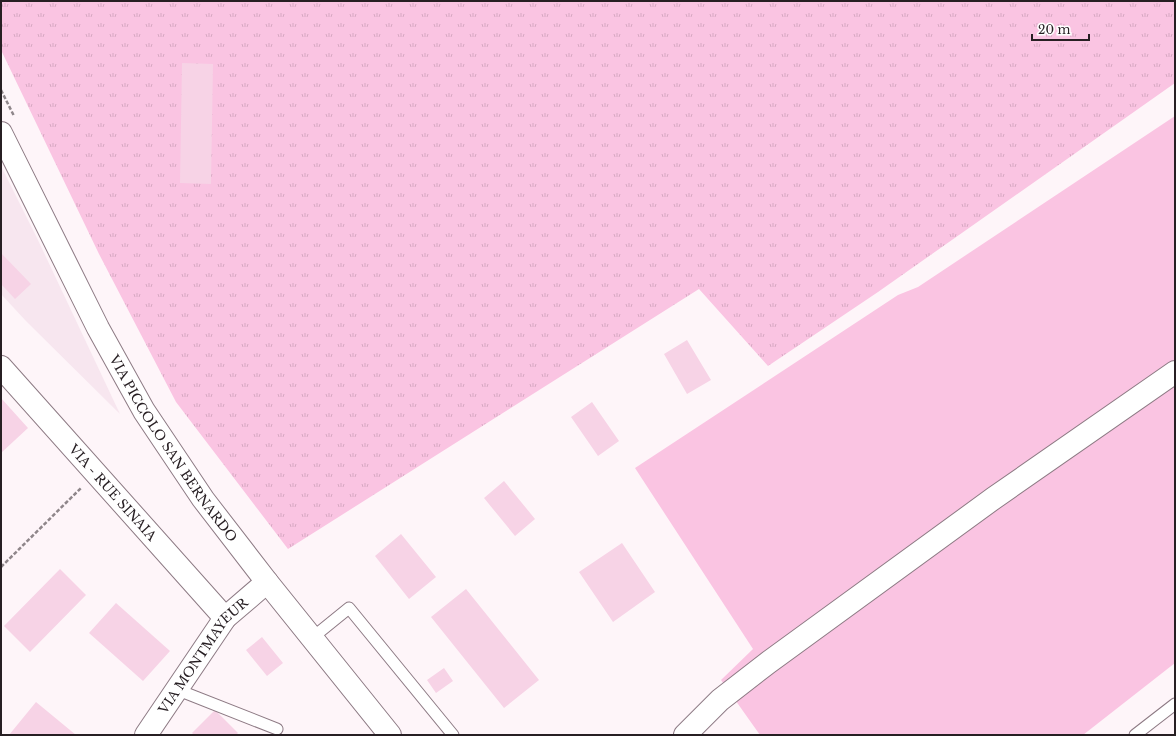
<svg xmlns="http://www.w3.org/2000/svg" width="1176" height="736" font-family="'Libre Baskerville',serif">
<style>
.built{fill:#f7e6ef}
.grass{fill:url(#grass-tufts)}
.pitch{fill:#fac4e2}
.building{fill:#f7d3e6}
.lines{fill:none;stroke-linecap:round;stroke-linejoin:round}
.lane-casing{stroke:#8d7a84;stroke-width:13}
.street-casing{stroke:#8d7a84;stroke-width:24}
.secondary-casing{stroke:#8d7a84;stroke-width:24}
.path{stroke:#8f868a;stroke-width:2.5;stroke-dasharray:4 2;stroke-linecap:butt}
.lane{stroke:#fff;stroke-width:11}
.street{stroke:#fff;stroke-width:22}
.secondary{stroke:#fff;stroke-width:22}
.labels{text-anchor:middle;dominant-baseline:central;stroke-width:4;stroke-linejoin:round;paint-order:stroke}
.street-label{font-size:13px;fill:#271f23;stroke:#fff}
</style>
<defs>
<pattern id="grass-tufts" width="24" height="20" patternUnits="userSpaceOnUse"><rect width="24" height="20" fill="#fac4e2"/><path d="M3 7l-1-3M5 7V3M7 7l1-3M15 17l-1-3M17 17v-4M19 17l1-3" fill="none" stroke="#d6a8c2"/></pattern>
</defs>
<rect width="100%" height="100%" fill="#fef5f9"/>
<path class="built" d="M 1,166 L 37,238 L 120,414 L 26,321 L 1,294 Z"/>
<path class="grass" d="M 1,1 L 1175,1 L 1175,83 L 878,292 L 768,366 L 699,289 L 288,549 L 176,402 L 99,254 L 1,50 Z"/>
<path class="pitch" d="M 1175,116 L 1175,663 L 1083,735 L 760,735 L 721,680 L 753,649 L 635,468 L 898,295 L 918,287 Z"/>
<path class="building" d="M 182,63 L 213,64 L 211,184 L 180,183 Z
M 1,253 L 31,284 L 15,299 L 1,284 Z
M 687,340 L 711,380 L 687,394 L 664,354 Z
M 1,398 L 28,428 L 1,453 Z
M 592,402 L 619,441 L 598,456 L 571,417 Z
M 504,481 L 535,519 L 515,536 L 484,498 Z
M 401,534 L 436,577 L 409,599 L 375,556 Z
M 622,543 L 655,592 L 613,622 L 579,572 Z
M 60,569 L 86,595 L 30,652 L 4,626 Z
M 466,589 L 539,680 L 504,708 L 431,617 Z
M 116,603 L 170,651 L 143,681 L 89,633 Z
M 262,637 L 283,663 L 267,676 L 246,650 Z
M 444,668 L 453,681 L 436,693 L 427,680 Z
M 36,702 L 76,735 L 9,735 Z
M 215,710 L 238,733 L 236,735 L 194,735 L 192,733 Z"/>
<g class="lines">
<g class="lane-casing">
<path id="lane" d="M 312,638 L 349,608 L 453,735
M 178,690 L 277,729
M 1135,735 L 1175,704"/>
</g>
<g class="street-casing">
<g id="street">
<path id="s1" d="M 1,367 L 225,618"/>
<path id="s2" d="M 146,735 L 225,618 L 267,582"/>
<path d="M 685,735 L 720,700 L 769,662 L 994,498 L 1175,372"/>
</g>
</g>
<g class="secondary-casing">
<g id="secondary">
<path id="s3" d="M 1,133 L 98,328 L 144,411 L 203,499 L 267,582 L 390,735"/>
</g>
</g>
<path class="path" d="M 1,90 L 14,116
M 1,567 L 82,487"/>
<use href="#lane" class="lane"/>
<use href="#street" class="street"/>
<use href="#secondary" class="secondary"/>
</g>
<g class="labels">
<g class="street-label">
<text stroke="none"><textPath href="#s3" startOffset="360">VIA PICCOLO SAN BERNARDO</textPath></text>
<text stroke="none"><textPath href="#s1" startOffset="168">VIA - RUE SINAIA</textPath></text>
<text stroke="none"><textPath href="#s2" startOffset="98">VIA MONTMAYEUR</textPath></text>
</g>
</g>
<rect width="1176" height="736" fill="none" stroke="#271f23" stroke-width="4"/>
<path d="M1032 34v6h57v-6" fill="none" stroke="#271f23" stroke-width="2"/>
<text x="1038" y="34" font-size="12" fill="#271f23" stroke="#ffffff" stroke-width="3" paint-order="stroke">20 m</text>
</svg>
